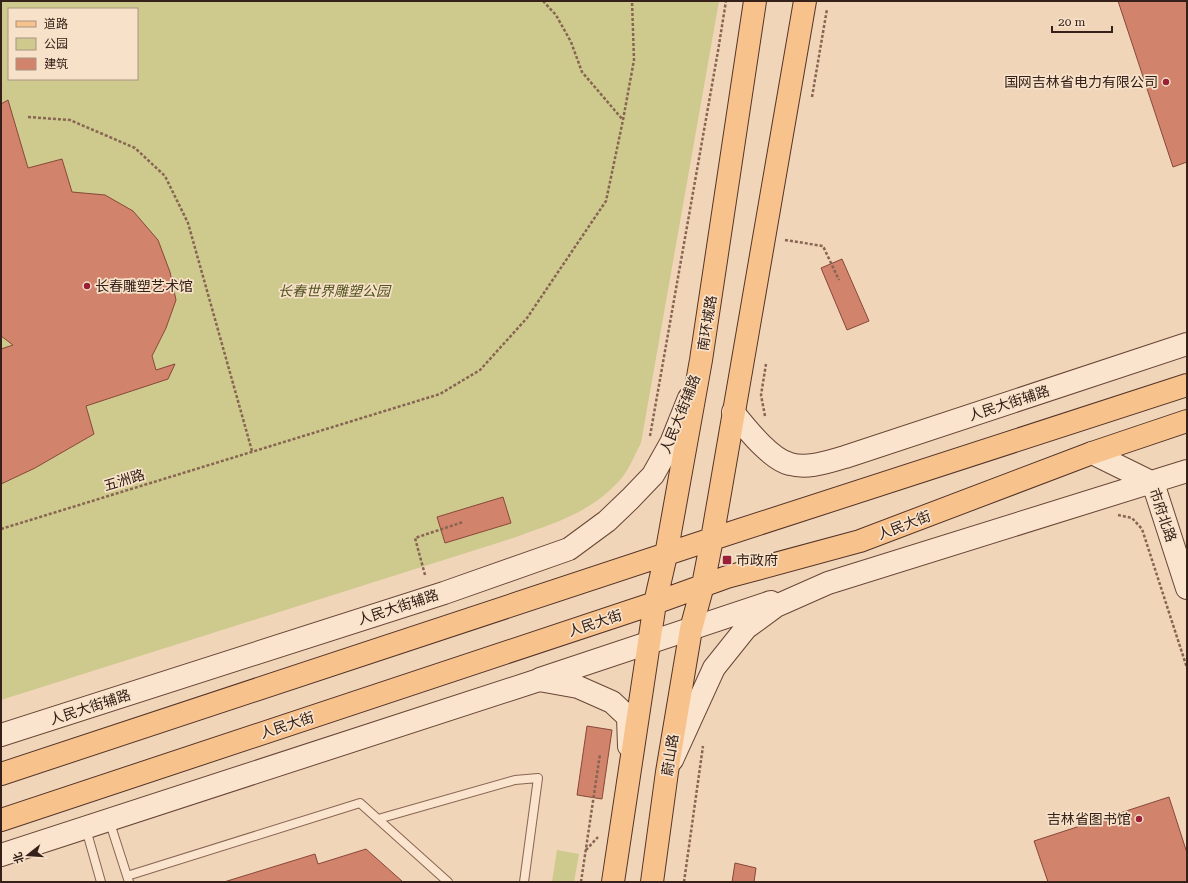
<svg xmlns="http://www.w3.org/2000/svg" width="1188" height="883" font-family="'Roboto Serif','Noto Sans SC',serif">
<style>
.green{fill:#cec98d;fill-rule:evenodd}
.building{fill:#d1836c;stroke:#884838}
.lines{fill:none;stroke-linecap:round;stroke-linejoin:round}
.lane-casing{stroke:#886553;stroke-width:10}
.secondary-casing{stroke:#694637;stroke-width:24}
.primary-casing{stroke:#543428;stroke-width:24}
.path{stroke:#886553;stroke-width:2.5;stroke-dasharray:3 2;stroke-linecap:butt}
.lane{stroke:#fbe4cd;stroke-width:8}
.secondary{stroke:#fbe4cd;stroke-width:22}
.primary{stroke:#f8c28d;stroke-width:22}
.poi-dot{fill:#9a2038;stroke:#f7e1c9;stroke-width:1.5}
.labels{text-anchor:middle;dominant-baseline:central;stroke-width:3.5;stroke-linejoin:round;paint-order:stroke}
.poi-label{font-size:14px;fill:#352119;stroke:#f7e1c9;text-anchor:end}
.park-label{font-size:14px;font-style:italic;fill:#50531f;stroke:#f7e1c9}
.street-label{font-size:14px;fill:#352119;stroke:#f7e1c9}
</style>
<rect width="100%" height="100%" fill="#f0d5b9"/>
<path class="green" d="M 1,1 L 719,1 L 641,443 C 635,454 629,470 620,480 C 589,514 554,523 513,538 L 1,700 ZM 9,9 L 137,9 L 137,79 L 9,79 Z
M 557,850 L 579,854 L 574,882 L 552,882 Z"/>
<path class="building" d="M 1118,1 L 1187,1 L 1187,162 L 1173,167 Z
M 8,100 L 28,168 L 62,159 L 72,192 L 105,195 L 133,211 L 158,240 L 170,272 L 176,300 L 166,328 L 152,356 L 156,370 L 175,364 L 168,379 L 86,406 L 94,434 L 35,468 L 1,484 L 1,349 L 13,345 L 1,336 L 1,104 Z
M 842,259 L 869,321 L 847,330 L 821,268 Z
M 503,497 L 511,523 L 445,543 L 437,517 Z
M 587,726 L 612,730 L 602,799 L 577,795 Z
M 1169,797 L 1187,853 L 1187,882 L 1048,882 L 1034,841 Z
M 366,849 L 403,882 L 224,882 L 315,854 L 318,864 Z
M 735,863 L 756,868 L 754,882 L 732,882 Z"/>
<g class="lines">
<g class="lane-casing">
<path id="lane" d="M 378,819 L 515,780 L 538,778 L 524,882
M 109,820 L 129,882
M 86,829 L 101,882
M 127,876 L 360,803 L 448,882"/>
</g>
<g class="secondary-casing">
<path id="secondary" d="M 733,412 C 746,428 770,459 790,464 C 808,469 827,462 845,457 L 1187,344
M 1092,453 L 1153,483 L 1187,588
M 540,679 L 771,602
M 1,735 L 444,593 L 569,549 L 607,521 L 630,499 L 653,475 L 671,443 L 689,398
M 672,760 L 714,668 L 746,628 L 776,606 L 828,583 L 1187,471
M 1,855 L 539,680 L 578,687 L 612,702 L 628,717 L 629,746"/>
</g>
<g class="primary-casing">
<path id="primary" d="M 1,774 L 712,539 L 1187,385
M 1,820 L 655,603 L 727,577 L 860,541 L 1092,453 L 1187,421
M 613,882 L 655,603 L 666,555 L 701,360 L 755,1
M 652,882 L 667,772 L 691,629 L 703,585 L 712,539 L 805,1"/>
</g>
<path class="path" d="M 543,1 L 556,15 L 571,42 L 582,72 L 623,120
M 812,97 L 827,9
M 28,117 L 70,120 L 135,148 L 165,176 L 188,223 L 252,451
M 785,240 L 823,246 L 839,280
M 765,416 L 761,395 L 766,364
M 650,436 L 718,51 L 726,1
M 1118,515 L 1132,518 L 1142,529 L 1187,668
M 1,529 L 440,394 L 480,370 L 527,318 L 606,201 L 623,120 L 634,60 L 632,1
M 425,575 L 415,538 L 463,522
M 586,850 L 598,837
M 581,882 L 600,754
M 684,882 L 703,746"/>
<use href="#lane" class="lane"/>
<use href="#secondary" class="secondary"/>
<use href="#primary" class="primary"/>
</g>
<g class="poi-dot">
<circle cx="1166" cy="82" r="4"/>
<circle cx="87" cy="286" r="4"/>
<rect x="722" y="555" width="10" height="10" rx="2"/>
<circle cx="1139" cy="819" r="4"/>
</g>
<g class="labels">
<g class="poi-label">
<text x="1158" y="82">国网吉林省电力有限公司</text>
<text x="95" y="286" text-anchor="start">长春雕塑艺术馆</text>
<text x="736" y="560" text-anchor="start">市政府</text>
<text x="1131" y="819">吉林省图书馆</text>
</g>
<g class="park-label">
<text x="334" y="291">长春世界雕塑公园</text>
</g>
<g class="street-label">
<text transform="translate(707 323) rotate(-81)">南环城路</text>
<text transform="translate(1009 403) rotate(-18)">人民大街辅路</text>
<text transform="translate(680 414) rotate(-68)">人民大街辅路</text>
<text transform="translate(124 480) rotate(-17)">五洲路</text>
<text transform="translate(1163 515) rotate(71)">市府北路</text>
<text transform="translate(904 525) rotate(-21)">人民大街</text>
<text transform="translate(398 607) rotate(-18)">人民大街辅路</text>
<text transform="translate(595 623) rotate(-18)">人民大街</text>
<text transform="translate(90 707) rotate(-18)">人民大街辅路</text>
<text transform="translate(287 725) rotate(-18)">人民大街</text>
<text transform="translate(670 755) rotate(-81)">蔚山路</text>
</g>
</g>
<rect width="1188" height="883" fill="none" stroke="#352119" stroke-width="4"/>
<rect x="8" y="8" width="130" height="72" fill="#f7e1c9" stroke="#a99483"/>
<rect x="16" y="21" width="20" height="6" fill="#f8c28d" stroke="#a99483"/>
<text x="44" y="28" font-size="12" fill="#352119">道路</text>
<rect x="16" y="38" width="20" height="12" fill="#cec98d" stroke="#a99483"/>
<text x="44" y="48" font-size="12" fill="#352119">公园</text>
<rect x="16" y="58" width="20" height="12" fill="#d1836c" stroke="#a99483"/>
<text x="44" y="68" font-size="12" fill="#352119">建筑</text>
<g transform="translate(28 855) rotate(253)" stroke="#f7e1c9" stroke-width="3" paint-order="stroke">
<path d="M0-3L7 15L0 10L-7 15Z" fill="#352119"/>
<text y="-6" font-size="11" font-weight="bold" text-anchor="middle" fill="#352119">北</text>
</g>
<path d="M1052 26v6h60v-6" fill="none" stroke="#352119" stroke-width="2"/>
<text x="1058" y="26" font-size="12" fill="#352119" stroke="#f7e1c9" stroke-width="3" paint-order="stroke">20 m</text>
</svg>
